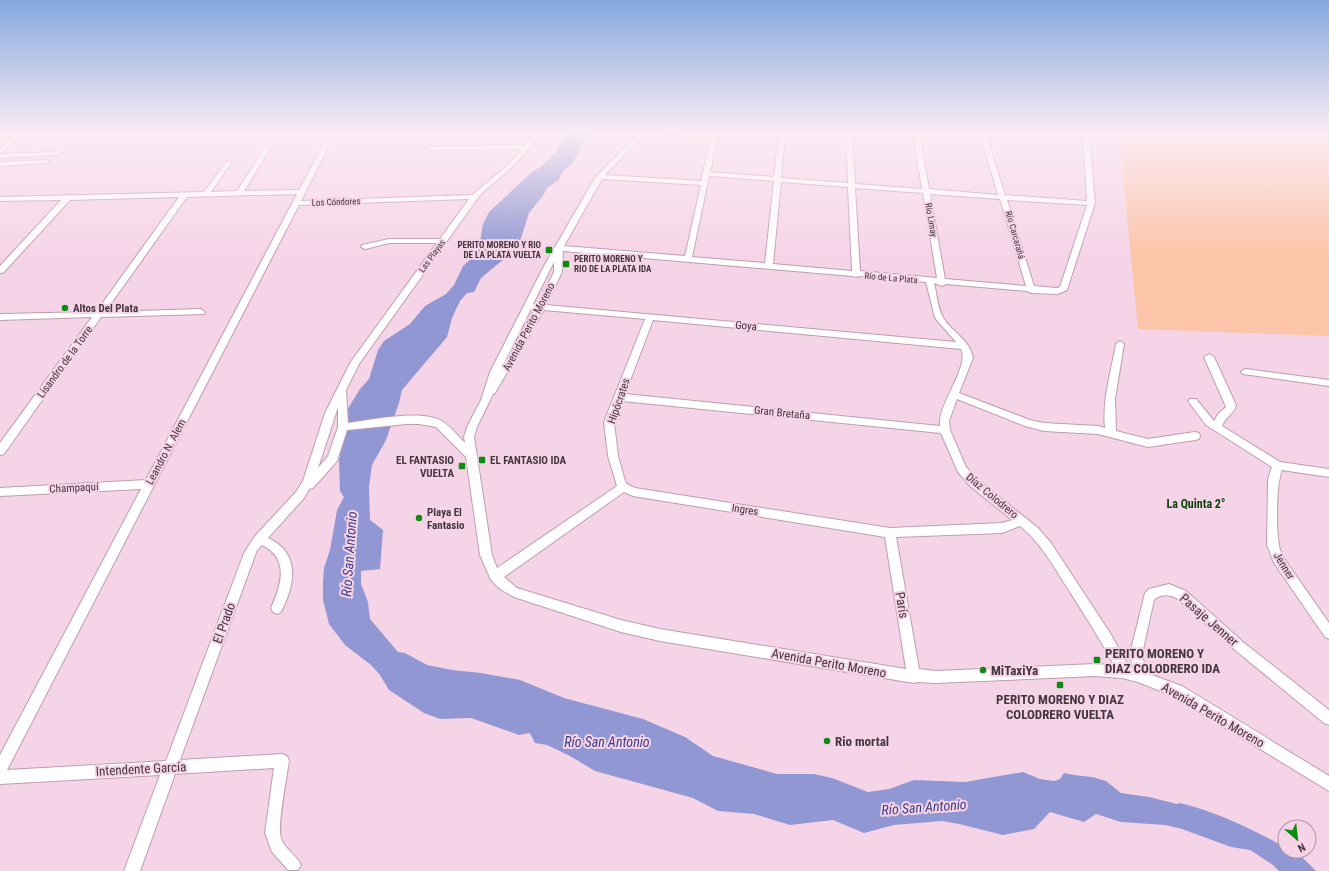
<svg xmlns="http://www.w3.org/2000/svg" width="1329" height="871" font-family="'Roboto Condensed',sans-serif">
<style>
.green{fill:#fcc4a8}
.water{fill:#9197d2}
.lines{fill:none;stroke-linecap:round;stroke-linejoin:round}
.minor-casing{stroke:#be9daf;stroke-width:2}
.minor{fill:#fff;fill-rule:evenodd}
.poi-dot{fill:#0f8b13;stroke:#f6d4e7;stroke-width:1.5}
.labels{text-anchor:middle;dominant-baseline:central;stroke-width:4;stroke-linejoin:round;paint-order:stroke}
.far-street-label{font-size:9px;fill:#44363e;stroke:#f6d4e7}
.far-poi-label{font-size:9px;font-weight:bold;fill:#44363e;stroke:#f6d4e7;text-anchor:end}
.poi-label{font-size:11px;font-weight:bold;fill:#44363e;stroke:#f6d4e7;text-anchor:start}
.street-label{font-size:11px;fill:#44363e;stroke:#f6d4e7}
.neighbourhood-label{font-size:12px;font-weight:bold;fill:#0d430d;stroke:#f6d4e7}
.near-street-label{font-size:13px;fill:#44363e;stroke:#f6d4e7}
.near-poi-label{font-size:13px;font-weight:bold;fill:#44363e;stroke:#f6d4e7;text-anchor:start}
.near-water-label{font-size:14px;font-style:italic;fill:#3d3d85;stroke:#f6d4e7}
</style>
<rect width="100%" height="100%" fill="#f6d4e7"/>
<path class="green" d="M 1119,134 L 1329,134 L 1329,336 L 1138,329 Z"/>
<path class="water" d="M 565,134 L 598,134 L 585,140 L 572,164 L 562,172 L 559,180 L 548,187 L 542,197 L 529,213 L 520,241 L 515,250 L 481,278 L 474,292 L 467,293 L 460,301 L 452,318 L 447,337 L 402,390 L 399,403 L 386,440 L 372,465 L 369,487 L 370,520 L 383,530 L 380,569 L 361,571 L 361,584 L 368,602 L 370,619 L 398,652 L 405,653 L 427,665 L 452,670 L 481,673 L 520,680 L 564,698 L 643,719 L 685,737 L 713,756 L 777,774 L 814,774 L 832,778 L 868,792 L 889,789 L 914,780 L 965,782 L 1023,772 L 1040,779 L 1054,781 L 1060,779 L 1064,773 L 1074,775 L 1092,777 L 1106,781 L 1121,793 L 1149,797 L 1177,804 L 1180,803 C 1218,812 1251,829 1285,847 L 1285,851 L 1297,852 L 1316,871 L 1279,871 L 1273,865 L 1250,850 L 1231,847 L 1182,829 L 1165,825 L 1121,822 L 1096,814 L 1084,822 L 1050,812 L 1034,829 L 1003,835 L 959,824 L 942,821 L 894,825 L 864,833 L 833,820 L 790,825 L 754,814 L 718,811 L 693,798 L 595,771 L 570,756 L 547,745 L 535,743 L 530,733 L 519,735 L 471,718 L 440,719 L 424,713 L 389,690 L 380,675 L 371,665 L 345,645 L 329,624 L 323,600 L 323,581 L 324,568 L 330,550 L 337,510 L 344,497 L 340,491 L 339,461 L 347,410 L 360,389 L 369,379 L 378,350 L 384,341 L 410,324 L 425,306 L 446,294 L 454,285 L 463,266 L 471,259 L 479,248 L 483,224 L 489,212 L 532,172 L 541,167 L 557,151 Z"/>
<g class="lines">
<g class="minor-casing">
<path id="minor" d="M 16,134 L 23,134 L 0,154 L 0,149 Z
M 329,134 L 335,134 L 301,201 L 472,195 L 508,165 L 522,149 L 430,150 L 428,149 L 428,147 L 525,145 L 535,134 L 542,134 L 512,167 L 480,195 L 359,364 L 346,390 L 348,423 C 372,420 421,409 442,421 C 450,426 458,436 465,443 L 464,437 L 467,427 L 481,400 L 490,372 L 544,266 L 596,176 L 598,175 L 637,134 L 711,138 L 712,134 L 718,134 L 710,172 L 774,177 L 779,134 L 785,134 L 781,178 L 848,183 L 846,134 L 852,134 L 855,184 L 922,189 L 913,134 L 919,134 L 929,189 L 998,195 L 980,134 L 986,134 L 1005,195 L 1087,201 L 1083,134 L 1089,134 L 1095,203 L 1067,290 L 1058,294 L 1031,293 L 1027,291 L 946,284 L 942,286 L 934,283 C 937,294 937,308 944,319 C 953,333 970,340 973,358 L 959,393 L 1030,420 L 1044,423 L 1098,426 L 1105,428 C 1102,400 1111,372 1116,344 L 1120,341 L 1124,344 L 1115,399 L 1116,431 L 1148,439 L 1195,432 L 1199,433 L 1200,436 L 1199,439 L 1195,440 L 1148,447 L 1098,434 L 1044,431 L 1025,426 L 957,399 L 949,421 L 950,430 L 966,467 L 978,480 L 1038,528 L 1051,543 L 1110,633 L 1129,667 L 1133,668 L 1130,654 L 1145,593 L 1149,589 L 1169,584 L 1186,591 L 1243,642 L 1329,710 L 1329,725 L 1324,723 L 1235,650 L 1178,599 C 1170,595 1162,593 1154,600 L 1142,654 L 1146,673 L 1182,686 L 1329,776 L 1329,791 L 1173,696 L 1138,682 L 1122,678 L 1095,676 L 936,683 L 917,682 L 914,683 L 660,641 L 621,632 L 514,597 L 500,589 L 491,580 L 480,555 L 466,457 L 436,427 L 419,424 L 406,424 L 347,430 L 337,461 L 313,488 L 309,489 L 304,498 L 268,538 C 301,553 295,585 281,612 L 277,614 L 273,612 L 271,608 C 281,585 290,559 262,545 L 257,550 L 180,760 L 282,754 L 287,756 L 289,761 C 287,775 277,827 281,838 C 284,849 296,854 301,865 L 298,870 L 288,870 L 272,852 L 265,833 L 274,768 L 175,774 L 140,871 L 124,871 L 160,775 L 0,784 L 0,755 L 141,489 L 0,496 L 0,488 L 146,480 L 297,194 L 187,197 L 105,312 L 201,309 L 205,312 L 204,314 L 101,317 L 4,454 L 0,455 L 0,443 L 92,317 L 0,320 L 0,314 L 96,312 L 179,197 L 70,200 L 3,273 L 0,273 L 0,266 L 61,200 L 0,201 L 0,197 L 204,192 L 226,162 L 228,161 L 231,163 L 211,192 L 237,191 L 264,149 L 267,147 L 270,149 L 244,191 L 299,190 ZM 642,137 L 710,142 L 701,181 L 605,175 ZM 709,176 L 774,181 L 765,263 L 692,257 ZM 602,179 L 701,185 L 685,256 L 564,246 ZM 781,182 L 848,187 L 852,271 L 773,264 ZM 855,188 L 923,193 L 937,278 L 860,271 ZM 930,194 L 1000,199 L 1026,286 L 945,279 ZM 469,199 L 440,239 L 389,239 L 362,245 L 361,247 L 365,249 L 389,243 L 437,243 L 350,363 L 325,413 L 303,481 L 296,492 L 255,536 L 244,553 L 166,761 L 7,770 L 299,205 ZM 1007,200 L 1087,205 L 1060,287 L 1057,288 L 1034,286 ZM 563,251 L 852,276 L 856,277 L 859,276 L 926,282 L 935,318 L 956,342 L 546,305 L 562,272 ZM 554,262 L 554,272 L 538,304 L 533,304 ZM 531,309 L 535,309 L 500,371 ZM 544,310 L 645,319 L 604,422 L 608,456 L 617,486 L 497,568 L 492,555 L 474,437 L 477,427 L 493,394 L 495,393 ZM 653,320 L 961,349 C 970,367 937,405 940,426 L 625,394 ZM 622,401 L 941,433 L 958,472 L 970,486 L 1012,520 L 1002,523 L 890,528 L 635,488 L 627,484 L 625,481 L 618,456 L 614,422 ZM 338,407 L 338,427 L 328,456 L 318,468 ZM 624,492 L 633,496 L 885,537 L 906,669 L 660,629 L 621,620 L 517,588 L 504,577 ZM 1020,526 C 1041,543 1054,567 1068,589 C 1084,614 1100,639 1114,665 L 1095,664 L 936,671 L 919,669 L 896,537 L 1002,533 Z
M 58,152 L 61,154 L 60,155 L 0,158 L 0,154 Z
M 47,160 L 50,162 L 49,163 L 0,166 L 0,162 Z
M 1209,354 L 1214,357 L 1236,405 C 1235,413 1225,417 1222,426 L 1280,462 L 1329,469 L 1329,477 L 1282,470 C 1276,485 1276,529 1279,545 C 1279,549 1282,553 1283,557 L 1329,623 L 1329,639 L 1325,637 L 1274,563 L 1267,545 L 1268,479 L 1272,467 L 1206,425 L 1188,401 L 1190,399 L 1196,399 L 1214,421 L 1218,414 L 1226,407 L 1204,357 Z
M 1246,369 L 1329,380 L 1329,386 L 1243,374 L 1241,372 L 1243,370 Z"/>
</g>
<use href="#minor" class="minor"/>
</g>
<linearGradient id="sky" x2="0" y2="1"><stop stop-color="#85a8df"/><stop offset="0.52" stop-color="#fbecf4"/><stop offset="1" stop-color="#fbecf4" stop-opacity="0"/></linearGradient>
<rect width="1329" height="256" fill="url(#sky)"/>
<g class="poi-dot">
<rect x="545" y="246" width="8" height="8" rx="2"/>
<rect x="562" y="260" width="8" height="8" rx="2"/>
<circle cx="65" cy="308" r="4"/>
<rect x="478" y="456" width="8" height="8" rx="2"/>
<rect x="458" y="462" width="8" height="8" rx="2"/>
<circle cx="419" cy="518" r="4"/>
<rect x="1093" y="656" width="8" height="8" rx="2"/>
<circle cx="983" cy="670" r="4"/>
<rect x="1056" y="681" width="8" height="8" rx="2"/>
<circle cx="827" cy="741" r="4"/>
</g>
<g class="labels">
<g class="far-street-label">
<text transform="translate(336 202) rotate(-2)">Los Cóndores</text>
<text transform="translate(931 220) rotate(80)">Río Limay</text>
<text transform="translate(1015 235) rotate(74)">Río Carcarañá</text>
<text transform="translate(432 256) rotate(-54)">Las Playas</text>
<text transform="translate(891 278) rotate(5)">Río de La Plata</text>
</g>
<g class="far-poi-label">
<text x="541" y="245">PERITO MORENO Y RIO<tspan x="541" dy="10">DE LA PLATA VUELTA</tspan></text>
<text x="574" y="259" text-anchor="start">PERITO MORENO Y<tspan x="574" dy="10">RIO DE LA PLATA IDA</tspan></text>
</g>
<g class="poi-label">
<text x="73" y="308">Altos Del Plata</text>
<text x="454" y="460" text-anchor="end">EL FANTASIO<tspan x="454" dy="13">VUELTA</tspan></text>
<text x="490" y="460">EL FANTASIO IDA</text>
<text x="427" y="512">Playa El<tspan x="427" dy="13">Fantasio</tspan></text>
</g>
<g class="street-label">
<text transform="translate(746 326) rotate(5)">Goya</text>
<text transform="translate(529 327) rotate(-62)">Avenida Perito Moreno</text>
<text transform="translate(65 362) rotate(-54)">Lisandro de la Torre</text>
<text transform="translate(619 401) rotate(-71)">Hipócrates</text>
<text transform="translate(782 413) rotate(6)">Gran Bretaña</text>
<text transform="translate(166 452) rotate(-62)">Leandro N. Alem</text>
<text transform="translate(74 488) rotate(-3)">Champaquí</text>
<text transform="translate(992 496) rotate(40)">Díaz Colodrero</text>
<text transform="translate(745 510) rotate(9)">Ingres</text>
<text transform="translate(1284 566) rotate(58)">Jenner</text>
</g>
<g class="neighbourhood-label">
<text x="1196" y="504">La Quinta 2°</text>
</g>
<g class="near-street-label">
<text transform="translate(902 605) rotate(80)">París</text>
<text transform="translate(1209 620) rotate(41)">Pasaje Jenner</text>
<text transform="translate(224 623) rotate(-70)">El Prado</text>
<text transform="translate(829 663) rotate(10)">Avenida Perito Moreno</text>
<text transform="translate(1213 715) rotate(30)">Avenida Perito Moreno</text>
<text transform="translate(141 769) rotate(-3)">Intendente García</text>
</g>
<g class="near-poi-label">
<text x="1105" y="653">PERITO MORENO Y<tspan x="1105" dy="15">DIAZ COLODRERO IDA</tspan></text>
<text x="991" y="670">MiTaxiYa</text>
<text x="1060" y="699" text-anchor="middle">PERITO MORENO Y DIAZ<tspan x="1060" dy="15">COLODRERO VUELTA</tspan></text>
<text x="835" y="741">Rio mortal</text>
</g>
<g class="near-water-label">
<text transform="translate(349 554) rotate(-86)">Río San Antonio</text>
<text x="607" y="742">Río San Antonio</text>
<text transform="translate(924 807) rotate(-4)">Río San Antonio</text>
</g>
</g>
<g transform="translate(1297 839) rotate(152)"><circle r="19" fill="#f6d4e7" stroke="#af95a3"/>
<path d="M0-3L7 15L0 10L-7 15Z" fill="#0f8b13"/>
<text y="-6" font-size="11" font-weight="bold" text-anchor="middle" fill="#44363e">N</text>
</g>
</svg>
